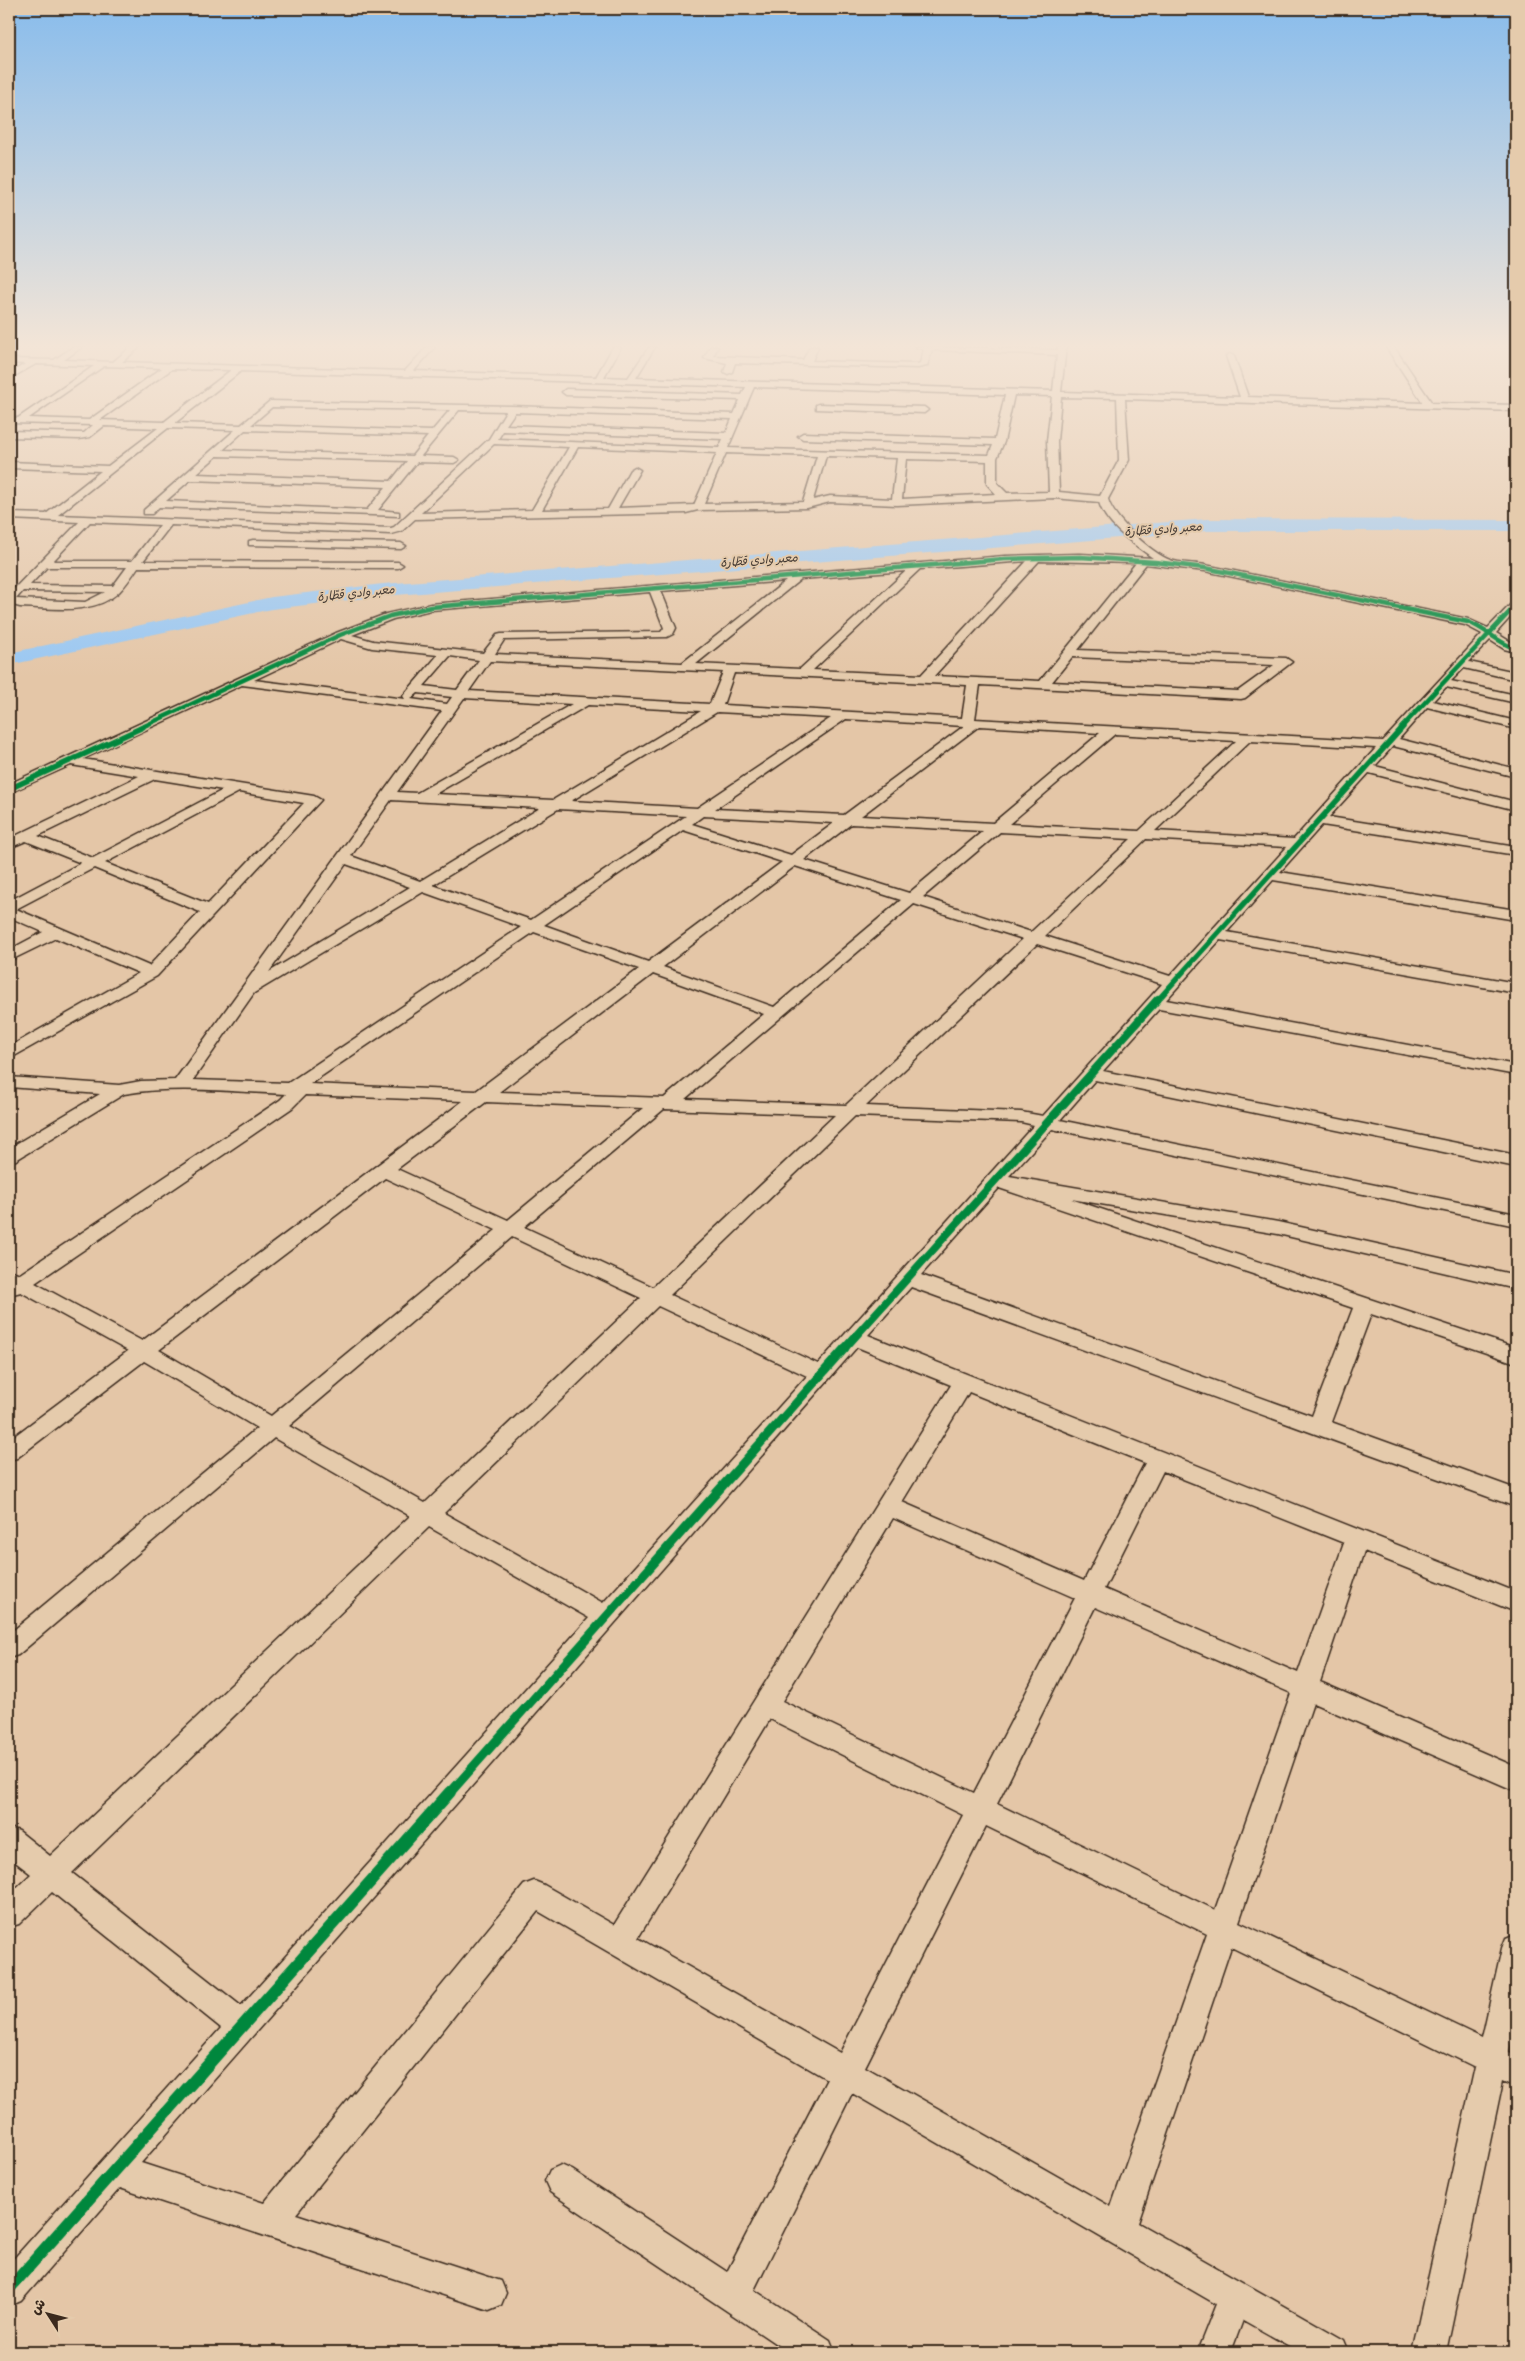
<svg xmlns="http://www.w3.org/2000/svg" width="1525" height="2361" font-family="Sriracha,'Playpen Sans Arabic',sans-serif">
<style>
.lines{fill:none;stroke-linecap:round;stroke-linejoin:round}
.river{fill:#98c7f3;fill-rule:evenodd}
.minor-casing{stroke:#3b2a1e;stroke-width:3}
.minor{fill:#e5cbac;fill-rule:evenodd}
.cycleway-far4-casing{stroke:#e5cbac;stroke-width:6}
.cycleway-far3-casing{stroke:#e5cbac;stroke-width:8}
.cycleway-far2-casing{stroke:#e5cbac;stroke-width:11}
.cycleway-far1-casing{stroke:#e5cbac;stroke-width:12}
.cycleway-casing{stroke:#e5cbac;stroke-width:15}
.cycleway-far4{stroke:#00873e;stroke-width:4.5}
.cycleway-far3{stroke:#00873e;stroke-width:5.5}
.cycleway-far2{stroke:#00873e;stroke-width:8}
.cycleway-far1{stroke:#00873e;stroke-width:9}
.cycleway{stroke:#00873e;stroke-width:12}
.labels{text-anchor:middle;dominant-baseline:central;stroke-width:4;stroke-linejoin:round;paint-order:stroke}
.far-water-label{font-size:12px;font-style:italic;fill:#443a33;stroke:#e5cbac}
</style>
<rect width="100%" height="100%" fill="#e4c6a7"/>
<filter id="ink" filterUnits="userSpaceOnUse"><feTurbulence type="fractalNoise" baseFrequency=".02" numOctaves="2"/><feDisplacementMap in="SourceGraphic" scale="10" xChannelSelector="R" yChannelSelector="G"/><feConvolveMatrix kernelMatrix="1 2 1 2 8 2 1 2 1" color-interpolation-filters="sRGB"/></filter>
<g filter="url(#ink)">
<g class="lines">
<path class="river" d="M 1207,519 L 1516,520 L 1516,531 L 1207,531 L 383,596 L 272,609 L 9,665 L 9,653 L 272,597 L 383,584 Z"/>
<g class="minor-casing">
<path id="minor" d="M 73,347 L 82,347 L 64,360 L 113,362 L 131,347 L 140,347 L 122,362 L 405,371 L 427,347 L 435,347 L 414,371 L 596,377 L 613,347 L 621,347 L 604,377 L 628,378 L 649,347 L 655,347 L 636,378 L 1053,391 L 1057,355 L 932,350 L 927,366 L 918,368 L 735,363 L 732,372 L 728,374 L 724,372 L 727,363 L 704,358 L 710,347 L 718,347 L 713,356 L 803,360 L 810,347 L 818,347 L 812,361 L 917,364 L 920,363 L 924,350 L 916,347 L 1058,350 L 1058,347 L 1066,347 L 1061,392 L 1240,397 L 1226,356 L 1230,354 L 1234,356 L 1248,397 L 1423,403 L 1386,347 L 1394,347 L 1432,403 L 1516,405 L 1516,411 L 1125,399 L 1129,460 L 1108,499 C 1113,519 1152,553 1170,560 C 1180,564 1195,563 1205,565 L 1468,619 L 1488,628 L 1512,603 L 1516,602 L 1516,611 L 1496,633 L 1516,645 L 1516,652 L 1504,649 L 1490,640 L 1469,662 L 1516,672 L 1516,680 L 1464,668 L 1451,681 L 1516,695 L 1516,703 L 1446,687 L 1433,701 L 1516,721 L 1516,729 L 1427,707 L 1399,739 L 1516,769 L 1516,777 L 1393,746 L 1375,766 L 1516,802 L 1516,810 L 1369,773 L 1329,817 L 1516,847 L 1516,855 L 1322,825 L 1280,872 L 1516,910 L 1516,920 L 1273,880 L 1227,932 L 1516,983 L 1516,993 L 1220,940 L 1166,1000 L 1516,1065 L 1516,1075 L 1159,1009 L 1103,1071 L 1516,1155 L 1516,1167 L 1095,1080 L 1060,1120 L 1516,1214 L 1516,1226 L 1052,1129 L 1009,1176 L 1278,1222 L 1516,1275 L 1516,1289 L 1278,1234 L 1071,1199 L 1516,1348 L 1516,1363 L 1371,1314 L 1331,1422 L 1516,1489 L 1516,1507 L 911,1287 L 868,1335 L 1516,1592 L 1516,1612 L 1364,1551 L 1320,1682 L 1516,1767 L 1516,1791 L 1313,1703 L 1239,1922 L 1482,2038 L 1502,1948 L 1506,1938 L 1516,1934 L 1516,2016 L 1509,2052 L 1516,2055 L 1516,2086 L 1503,2080 L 1446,2352 L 1412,2352 L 1475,2067 L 1231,1947 L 1138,2223 L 1344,2340 L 1349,2352 L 1300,2352 L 1243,2320 L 1231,2352 L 1197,2352 L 1216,2304 L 852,2093 L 754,2290 L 830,2340 L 835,2352 L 788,2352 L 550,2192 L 545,2181 L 550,2170 L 561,2165 L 572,2170 L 727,2272 L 827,2079 L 538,1911 L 296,2214 L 501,2281 L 506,2293 L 501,2305 L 489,2310 L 120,2188 L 21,2301 L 9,2306 L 9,2264 L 221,2028 L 52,1892 L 19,1924 L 9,1927 L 9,1895 L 31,1874 L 9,1857 L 9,1828 L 19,1831 L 50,1856 L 410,1516 L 274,1438 L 18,1655 L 9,1658 L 9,1634 L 257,1428 L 144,1361 L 17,1458 L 9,1460 L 9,1440 L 128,1351 L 21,1292 L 9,1295 L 9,1270 L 20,1274 L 280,1100 L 286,1094 C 233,1092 177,1085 124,1094 L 16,1160 L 9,1162 L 9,1148 L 100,1094 L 9,1087 L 9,1077 L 119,1085 L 141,1081 L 175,1080 L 442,711 L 242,685 L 83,759 L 314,796 L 321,800 L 157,976 L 9,1059 L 9,1047 L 139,973 L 56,938 L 9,961 L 9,950 L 43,932 L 9,917 L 9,901 L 81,863 L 26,841 L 9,848 L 9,839 L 139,776 L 71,765 L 9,793 L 9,784 L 336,633 L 386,614 L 431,604 L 1005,556 L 1080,554 L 1153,558 C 1135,545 1105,525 1099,502 L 1054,498 L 897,505 L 830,502 L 807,508 L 698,510 L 686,513 L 415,519 L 402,531 L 391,534 L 171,525 L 143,561 L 398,562 L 403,565 L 398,568 L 138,567 C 132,576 126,585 119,592 C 93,616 53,608 20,607 L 9,604 L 9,594 L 79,522 L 9,519 L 9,513 L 46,514 L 101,471 L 9,468 L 9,462 L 108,466 L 158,428 L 104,426 L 90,437 L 79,439 L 9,437 L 9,431 L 84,433 L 93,425 L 9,423 L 9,417 L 18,418 L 94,366 L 36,364 L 9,379 L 9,374 L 25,364 L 9,363 L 9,359 L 54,360 ZM 104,366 L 162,368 L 89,420 L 29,418 ZM 172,369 L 231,370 L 164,422 L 100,420 ZM 241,371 L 746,387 L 742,395 L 566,389 L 562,392 L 566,395 L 740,400 L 734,414 L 512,406 L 270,401 L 241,425 L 175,423 ZM 754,387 L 1005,395 L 995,439 L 803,433 L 798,436 L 803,439 L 993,445 L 989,455 L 728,448 ZM 1014,395 L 1052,396 L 1047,441 L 1049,492 L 1007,493 L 997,483 L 997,458 L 1004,442 ZM 1061,397 L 1117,398 L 1119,460 L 1100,496 L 1059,492 L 1057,441 ZM 272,407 L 450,410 L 432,431 L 251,425 ZM 459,410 L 506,411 L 489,439 L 394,527 L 391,528 L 58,515 L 168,428 L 235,430 L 144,510 L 144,514 L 152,514 L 159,507 L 399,516 L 399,512 L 378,510 L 417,462 L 454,463 L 459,460 L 454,457 L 421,456 ZM 515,412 L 732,419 L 726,433 L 506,425 ZM 245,430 L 428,436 L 412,456 L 223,450 ZM 503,431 L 723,439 L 719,448 L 498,439 ZM 494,444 L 569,447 L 532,510 L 421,513 ZM 578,447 L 717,453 L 694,505 L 618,508 L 640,470 L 635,467 L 630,470 L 608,509 L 542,510 ZM 726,453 L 817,456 L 803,502 L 704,504 ZM 217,456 L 407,461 L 391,481 L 196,474 ZM 826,456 L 897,458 L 892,499 L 830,496 L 813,500 ZM 906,459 L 987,461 L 987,484 L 996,494 L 902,499 ZM 190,480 L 386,487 L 367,510 L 166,501 ZM 90,522 L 160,525 L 132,561 L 53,561 ZM 1027,561 L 921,675 L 813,670 L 920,569 ZM 1039,561 L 1136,563 L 1040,681 L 934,676 ZM 1146,564 L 1205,571 L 1465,625 L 1482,634 L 1383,741 L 975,719 L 980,685 L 1241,699 L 1245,698 L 1292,662 L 1286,658 L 1078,650 ZM 47,567 L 127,567 L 113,586 L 30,585 ZM 906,571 L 800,669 L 696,664 L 801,579 ZM 786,581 L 682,663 L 495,654 L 504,640 L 667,637 L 673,634 L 676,628 L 661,591 ZM 23,591 L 105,592 L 85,602 L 16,599 ZM 650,592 L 664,628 L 661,632 L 501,634 L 497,635 L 483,653 L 373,641 L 352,635 L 393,619 L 431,610 ZM 341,639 L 372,648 L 438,655 L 403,696 L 405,699 L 254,680 ZM 450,656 L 479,660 L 457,690 L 424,686 ZM 1072,657 L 1274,665 L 1238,691 L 1052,682 ZM 490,661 L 723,672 L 710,704 L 469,691 ZM 734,673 L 967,685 L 962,718 L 723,705 ZM 418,693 L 452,697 L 447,704 L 411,699 ZM 464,698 L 572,704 L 417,793 L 397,792 ZM 588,705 L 701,711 L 553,800 L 435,794 ZM 717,712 L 831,718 L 697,808 L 571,801 ZM 846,719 L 964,726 L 844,815 L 715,809 ZM 979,726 L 1100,733 L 993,823 L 861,816 ZM 1115,734 L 1236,741 L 1139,831 L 1009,824 ZM 1250,741 L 1376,748 L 1294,839 L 1155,831 ZM 155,779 L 223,790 L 93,858 L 38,836 ZM 239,792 L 304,803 L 208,904 L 105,863 ZM 391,800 L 540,808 L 420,881 L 351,856 ZM 558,809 L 686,816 L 531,920 L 433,885 ZM 703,816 L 834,823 L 791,855 L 692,824 ZM 851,824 L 983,831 L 909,893 L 804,860 ZM 683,830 L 782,862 L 648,962 L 544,925 ZM 1000,832 L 1131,839 L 1031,932 L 923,897 ZM 1146,839 L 1287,847 L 1170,976 L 1045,936 ZM 346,864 L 410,887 L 269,972 ZM 795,866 L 901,900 L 774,1007 L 663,967 ZM 94,868 L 200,912 L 149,966 L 16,909 ZM 423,892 L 521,927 L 288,1083 L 193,1080 L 254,993 ZM 914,904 L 1023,939 L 846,1105 L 685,1099 ZM 534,932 L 639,969 L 476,1091 L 310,1084 ZM 1037,944 L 1162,984 L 1043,1116 L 1021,1112 L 866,1106 ZM 653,974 L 764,1014 L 664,1098 L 499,1092 ZM 305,1095 L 463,1101 L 142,1341 L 35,1283 L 292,1108 ZM 486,1102 L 643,1108 L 508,1220 L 397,1169 ZM 664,1109 L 835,1115 L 653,1287 L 524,1227 ZM 855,1116 L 1021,1122 L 1034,1125 L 818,1364 L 670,1295 ZM 385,1178 L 496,1230 L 271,1416 L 159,1350 ZM 999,1188 L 1353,1308 L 1312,1416 L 921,1275 ZM 512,1237 L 641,1298 L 425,1503 L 289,1426 ZM 658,1306 L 807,1376 L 603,1603 L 444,1513 ZM 857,1347 L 951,1385 L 614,1925 L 544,1885 L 534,1881 L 524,1885 L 264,2203 L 141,2163 ZM 969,1392 L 1145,1463 L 1084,1581 L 902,1502 ZM 1163,1471 L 1344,1543 L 1298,1673 L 1104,1589 ZM 893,1518 L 1075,1598 L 974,1793 L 782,1701 ZM 429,1527 L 589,1618 L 241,2006 L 72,1873 ZM 1095,1607 L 1291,1693 L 1215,1910 L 997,1804 ZM 770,1719 L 963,1815 L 840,2053 L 638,1938 ZM 986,1826 L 1207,1934 L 1111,2207 L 865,2067 Z
M 819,404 L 924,407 L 928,410 L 924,413 L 816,409 L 816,405 Z
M 253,540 L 401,543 L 406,546 L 401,549 L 249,545 L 249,541 Z"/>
</g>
<use href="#minor" class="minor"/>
<g class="cycleway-far4-casing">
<path id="cycleway-far4" d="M 140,728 L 340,635 L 390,616 L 431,607 L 1005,559 L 1080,557 L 1155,562 L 1205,568 L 1468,622 C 1486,629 1498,643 1516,649
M 1401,728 L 1516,605"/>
</g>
<g class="cycleway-far3-casing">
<path id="cycleway-far3" d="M 9,789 L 143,727
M 1157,1001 L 1403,727"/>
</g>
<g class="cycleway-far2-casing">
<path id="cycleway-far2" d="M 844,1349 L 1158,999"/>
</g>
<g class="cycleway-far1-casing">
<path id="cycleway-far1" d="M 449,1794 L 845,1348"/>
</g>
<g class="cycleway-casing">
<path id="cycleway" d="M 9,2289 L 450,1792"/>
</g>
<use href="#cycleway-far4" class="cycleway-far4"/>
<use href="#cycleway-far3" class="cycleway-far3"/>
<use href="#cycleway-far2" class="cycleway-far2"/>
<use href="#cycleway-far1" class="cycleway-far1"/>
<use href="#cycleway" class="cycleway"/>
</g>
</g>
<linearGradient id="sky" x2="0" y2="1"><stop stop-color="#88bcec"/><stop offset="0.51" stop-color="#f3e5d7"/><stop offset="1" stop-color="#f3e5d7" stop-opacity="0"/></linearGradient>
<rect width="1525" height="678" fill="url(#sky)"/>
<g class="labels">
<g class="far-water-label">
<text transform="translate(1163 529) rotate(-4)">معبر وادي قطّارة</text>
<text transform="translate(759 560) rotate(-4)">معبر وادي قطّارة</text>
<text transform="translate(356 593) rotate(-6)">معبر وادي قطّارة</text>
</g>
</g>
<rect width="1525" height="2361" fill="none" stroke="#e5cbac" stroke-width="30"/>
<rect x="15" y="15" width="1495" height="2331" fill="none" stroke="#3b2a1e" stroke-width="2" filter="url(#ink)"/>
<g transform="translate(48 2314) rotate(306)" stroke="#e5cbac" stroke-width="4" paint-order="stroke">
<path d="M0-4L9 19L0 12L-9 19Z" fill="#3b2a1e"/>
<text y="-8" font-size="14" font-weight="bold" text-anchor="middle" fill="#3b2a1e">ش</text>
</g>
</svg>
